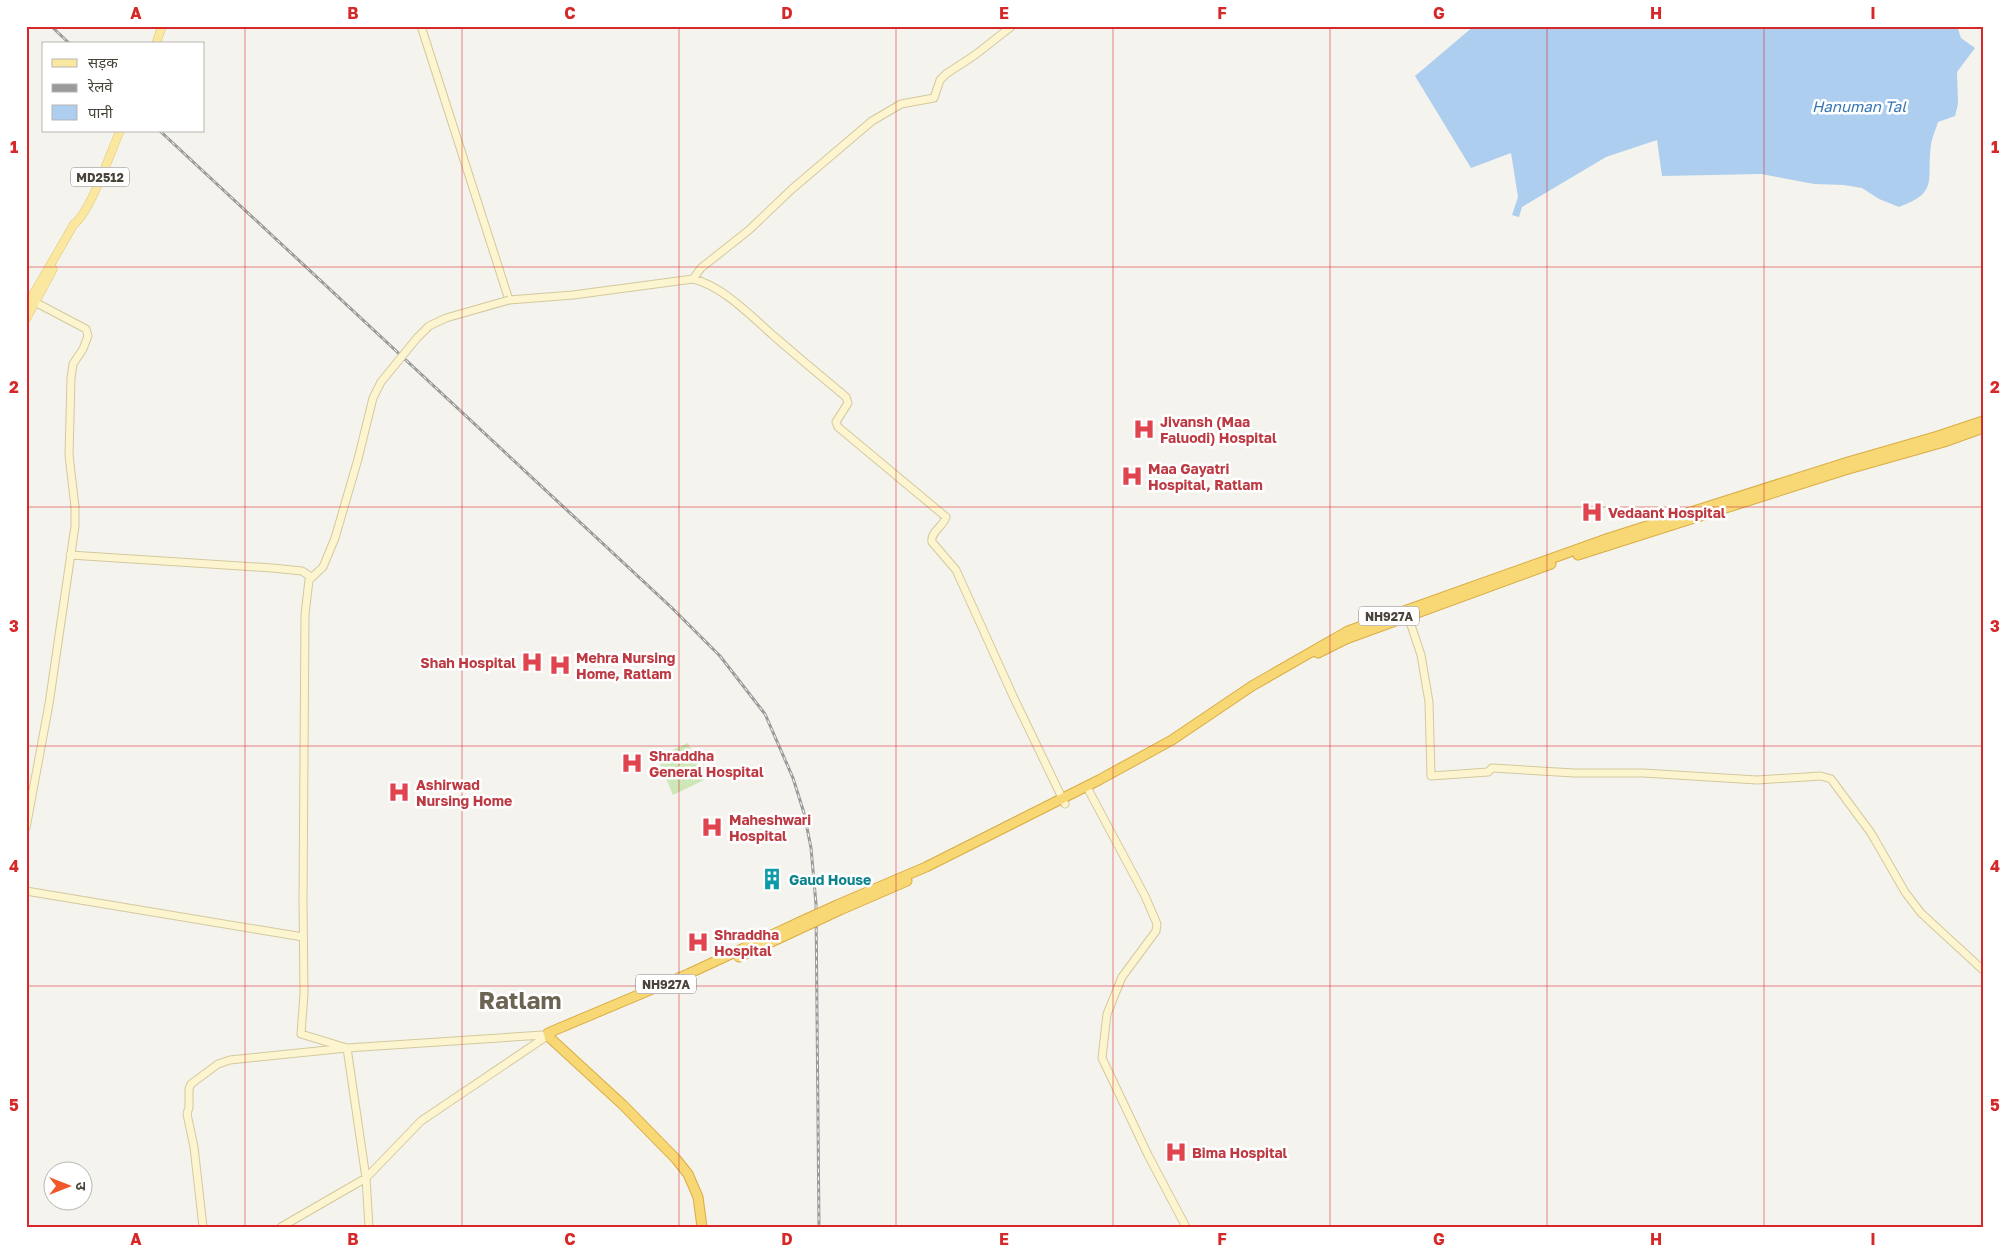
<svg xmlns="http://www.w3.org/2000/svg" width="2009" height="1253" font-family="'Golos Text','Noto Sans Devanagari',sans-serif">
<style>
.green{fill:#cee7b8}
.water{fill:#adceee}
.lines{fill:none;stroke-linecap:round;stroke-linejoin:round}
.secondary-casing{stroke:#d3c99e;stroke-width:9}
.primary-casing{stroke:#e0c770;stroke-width:9}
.highway-casing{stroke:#d8ad44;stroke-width:11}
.secondary{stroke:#fcf5d0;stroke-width:7}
.primary{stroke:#fae8a1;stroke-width:8}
.highway{stroke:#f8d775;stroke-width:9}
.rail-casing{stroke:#9a9a9a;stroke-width:3}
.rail{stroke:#fff;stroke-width:1;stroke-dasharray:4;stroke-linecap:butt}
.secondary-bridge-casing{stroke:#d3c99e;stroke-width:9;stroke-linecap:butt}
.highway-bridge-casing{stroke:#d8ad44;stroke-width:11;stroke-linecap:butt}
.secondary-bridge{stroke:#fcf5d0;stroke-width:7}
.highway-bridge{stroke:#f8d775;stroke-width:9}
.grid{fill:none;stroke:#d62828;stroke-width:1;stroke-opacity:0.55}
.labels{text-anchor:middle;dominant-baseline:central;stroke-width:5;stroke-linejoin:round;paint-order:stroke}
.shield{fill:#fff;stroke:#807d75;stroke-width:1}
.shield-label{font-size:12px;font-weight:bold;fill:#4a453a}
.health-label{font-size:14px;font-weight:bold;fill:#be3a42;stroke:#fff;text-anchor:start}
.culture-label{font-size:14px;font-weight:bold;fill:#0d838f;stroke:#fff;text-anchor:start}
.water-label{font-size:15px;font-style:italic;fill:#3674b3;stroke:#fff}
.town-label{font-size:24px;font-weight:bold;fill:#6c6452;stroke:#fff}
.neatline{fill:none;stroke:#d62828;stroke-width:2}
.grid-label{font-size:16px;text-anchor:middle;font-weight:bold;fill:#d62828}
</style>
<rect width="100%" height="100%" fill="#f5f3ed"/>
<path class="green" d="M 688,743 L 704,780 L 673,795 L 657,757 Z"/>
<path class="water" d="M 1474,26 L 1957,26 L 1961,38 L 1975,48 L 1957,72 L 1958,104 L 1955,116 L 1938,122 C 1936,129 1932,137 1931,145 C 1926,180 1940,192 1899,207 L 1879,199 L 1862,188 L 1844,185 L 1814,184 L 1761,174 L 1662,176 L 1657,140 L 1606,157 L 1522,207 L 1519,217 L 1512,215 L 1518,197 L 1511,153 L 1471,168 L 1415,76 Z"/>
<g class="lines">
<g class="secondary-casing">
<path id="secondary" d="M 421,26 L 509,300 L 573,295 L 693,279 C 723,286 752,317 775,337 C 798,357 822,377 846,397 L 848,403 L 836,422 L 838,427 L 946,517 C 943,527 930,532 932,542 L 956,570 L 1013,696 L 1065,804
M 693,279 L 701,268 L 749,230 L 792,189 L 872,121 L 901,104 L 934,98 L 940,80 L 946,74 L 975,55 L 1012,26
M 70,555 L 272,568 L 302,571 L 311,577
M 1407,613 L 1421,655 L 1429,702 L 1431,776 L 1488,772 L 1492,768 L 1574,773 L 1643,773 L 1757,780 L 1821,776 L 1831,779 L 1871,833 L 1905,892 L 1921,913 L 1983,970
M 1089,791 L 1145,896 L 1157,924 L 1156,931 L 1122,977 L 1107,1014 L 1102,1058 L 1148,1155 L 1186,1227
M 26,828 L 49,704 L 75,526 L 75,507 L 69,455 L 71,378 L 73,364 L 83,349 L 88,336 L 86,329 L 31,300
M 26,891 L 303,937
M 347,1048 L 301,1034 L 304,994 L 303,901 L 305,614 L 309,580 L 323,567 L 335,538 L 358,459
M 347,1048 L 366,1178 L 369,1227
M 203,1227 L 194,1147 L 187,1114 L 189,1107 L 189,1089 L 191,1084 L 218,1064 L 230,1060 L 347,1048 L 543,1035
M 281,1227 L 366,1178 L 421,1121 L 544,1038"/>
</g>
<g class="primary-casing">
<path id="primary" d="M 156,44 L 162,26
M 26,307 L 74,224 C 90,213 111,151 120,131
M 26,319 L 53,269"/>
</g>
<g class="highway-casing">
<path id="highway" d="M 1578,555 L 1845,470 L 1944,442 L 1983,428
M 1318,653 L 1346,639 L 1551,564
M 837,905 L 926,867 L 1099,780 L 1172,740 L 1252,686 L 1348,631 L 1609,538 L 1848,462 L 1938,436 L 1983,421
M 840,910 L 907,881
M 739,957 L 808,925
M 548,1033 L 688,974 L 806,919
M 549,1037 L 623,1105 L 676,1159 L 688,1174 L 698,1197 L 702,1227"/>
</g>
<use href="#secondary" class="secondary"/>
<use href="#primary" class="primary"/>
<use href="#highway" class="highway"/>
<g class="rail-casing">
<path id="rail" d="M 51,26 L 70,44
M 160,131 L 672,608 L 720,656 L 765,714 L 793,778 L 804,813 L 811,848 L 816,904 L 819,1227"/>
</g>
<use href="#rail" class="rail"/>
<g class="secondary-bridge-casing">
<path id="secondary-bridge" d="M 358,459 L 373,398 L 381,382 L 417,338 L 429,326 L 446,318 L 509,300"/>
</g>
<g class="highway-bridge-casing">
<path id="highway-bridge" d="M 806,919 L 837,905
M 808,925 L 840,910"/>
</g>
<use href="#secondary-bridge" class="secondary-bridge"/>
<use href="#highway-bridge" class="highway-bridge"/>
</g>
<path class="grid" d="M 245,26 L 245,1227M 462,26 L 462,1227M 679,26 L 679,1227M 896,26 L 896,1227M 1113,26 L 1113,1227M 1330,26 L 1330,1227M 1547,26 L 1547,1227M 1764,26 L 1764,1227M 26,267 L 1983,267M 26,507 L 1983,507M 26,746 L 1983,746M 26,986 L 1983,986"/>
<defs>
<g id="hospital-bare" transform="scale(1.725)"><path d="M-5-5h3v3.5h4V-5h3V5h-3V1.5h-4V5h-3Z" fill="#e0444e" stroke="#fff" stroke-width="2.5" paint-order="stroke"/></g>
<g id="building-bare" transform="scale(1.725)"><path d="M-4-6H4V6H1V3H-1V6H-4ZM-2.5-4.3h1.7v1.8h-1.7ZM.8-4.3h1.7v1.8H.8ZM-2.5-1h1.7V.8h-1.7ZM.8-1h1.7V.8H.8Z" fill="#0f9aa8" stroke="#fff" stroke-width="2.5" paint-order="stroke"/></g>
</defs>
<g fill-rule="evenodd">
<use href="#hospital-bare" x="1144" y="429"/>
<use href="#hospital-bare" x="1132" y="476"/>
<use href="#hospital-bare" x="1592" y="512"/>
<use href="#hospital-bare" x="532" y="662"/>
<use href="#hospital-bare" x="560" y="665"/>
<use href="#hospital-bare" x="632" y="763"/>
<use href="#hospital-bare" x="399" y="792"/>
<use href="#hospital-bare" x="712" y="827"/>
<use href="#building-bare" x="772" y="879"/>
<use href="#hospital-bare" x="698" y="942"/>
<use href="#hospital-bare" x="1176" y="1152"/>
</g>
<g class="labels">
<g class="shield">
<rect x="71" y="167.5" width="58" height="19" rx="4"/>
<rect x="1359" y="606.5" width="60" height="19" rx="4"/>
<rect x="636" y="974.5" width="60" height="19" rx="4"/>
</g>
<g class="shield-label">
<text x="100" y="177">MD2512</text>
<text x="1389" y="616">NH927A</text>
<text x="666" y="984">NH927A</text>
</g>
<g class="health-label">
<text x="1160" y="421">Jivansh (Maa<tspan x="1160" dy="16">Faluodi) Hospital</tspan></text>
<text x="1148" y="468">Maa Gayatri<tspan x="1148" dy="16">Hospital, Ratlam</tspan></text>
<text x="1608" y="512">Vedaant Hospital</text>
<text x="576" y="657">Mehra Nursing<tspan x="576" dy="16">Home, Ratlam</tspan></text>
<text x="516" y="662" text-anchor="end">Shah Hospital</text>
<text x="649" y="755">Shraddha<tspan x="649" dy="16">General Hospital</tspan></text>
<text x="416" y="784">Ashirwad<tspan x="416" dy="16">Nursing Home</tspan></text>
<text x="729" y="819">Maheshwari<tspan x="729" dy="16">Hospital</tspan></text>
<text x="714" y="934">Shraddha<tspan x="714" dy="16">Hospital</tspan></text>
<text x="1192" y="1152">Bima Hospital</text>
</g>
<g class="culture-label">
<text x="789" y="879">Gaud House</text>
</g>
<g class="water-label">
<text x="1859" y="106">Hanuman Tal</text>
</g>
<g class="town-label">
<text x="520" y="999">Ratlam</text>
</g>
</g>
<rect width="2009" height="1253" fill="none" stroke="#ffffff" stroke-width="55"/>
<rect x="42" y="42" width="162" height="90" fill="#ffffff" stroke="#b7b5b0"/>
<rect x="52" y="59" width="25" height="8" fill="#fae8a1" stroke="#b7b5b0"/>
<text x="88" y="68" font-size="15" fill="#4a453a">सड़क</text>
<rect x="52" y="84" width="25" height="8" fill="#9a9a9a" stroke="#b7b5b0"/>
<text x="88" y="92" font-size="15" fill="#4a453a">रेलवे</text>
<rect x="52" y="105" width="25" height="15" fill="#adceee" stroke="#b7b5b0"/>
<text x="88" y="118" font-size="15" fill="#4a453a">पानी</text>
<g transform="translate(68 1186) rotate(90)"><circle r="24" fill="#ffffff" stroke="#b7b5b0"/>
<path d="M0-4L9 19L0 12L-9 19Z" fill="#f05729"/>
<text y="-8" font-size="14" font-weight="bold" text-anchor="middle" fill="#4a453a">उ</text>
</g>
<rect x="28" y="28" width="1954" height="1198" class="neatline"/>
<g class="grid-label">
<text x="136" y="19">A</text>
<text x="353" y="19">B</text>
<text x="570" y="19">C</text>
<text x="787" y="19">D</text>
<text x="1004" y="19">E</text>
<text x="1222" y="19">F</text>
<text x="1439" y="19">G</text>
<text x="1656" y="19">H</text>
<text x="1873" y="19">I</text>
<text x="14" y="153">1</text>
<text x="1995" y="153">1</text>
<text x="14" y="393">2</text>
<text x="1995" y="393">2</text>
<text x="14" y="632">3</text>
<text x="1995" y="632">3</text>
<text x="14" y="872">4</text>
<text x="1995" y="872">4</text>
<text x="14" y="1111">5</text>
<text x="1995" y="1111">5</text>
<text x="136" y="1245">A</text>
<text x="353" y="1245">B</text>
<text x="570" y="1245">C</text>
<text x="787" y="1245">D</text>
<text x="1004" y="1245">E</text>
<text x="1222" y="1245">F</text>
<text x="1439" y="1245">G</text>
<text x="1656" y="1245">H</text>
<text x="1873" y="1245">I</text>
</g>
</svg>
